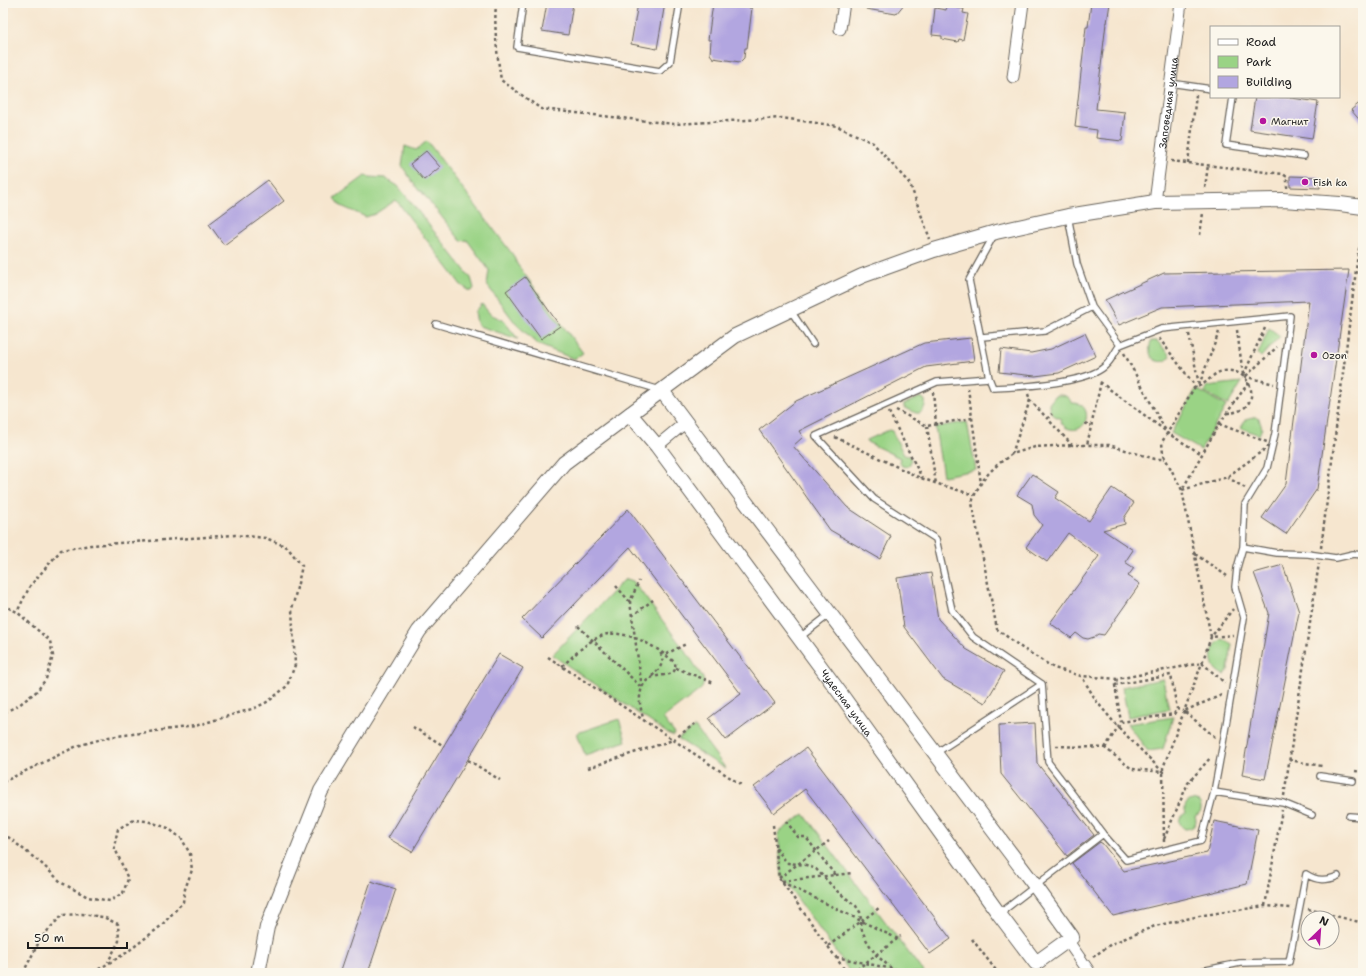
<svg xmlns="http://www.w3.org/2000/svg" width="1366" height="976" font-family="'Shantell Sans',sans-serif">
<style>
.green{fill:#9ad385;stroke:#5b7850}
.building{fill:#b2a6e0}
.lines{fill:none;stroke-linecap:round;stroke-linejoin:round}
.service-casing{stroke:#68635b;stroke-width:8}
.minor-casing{stroke:#68635b;stroke-width:13}
.tertiary-casing{stroke:#68635b;stroke-width:16}
.path{stroke:#68635b;stroke-width:2.5;stroke-dasharray:3 3;stroke-linecap:butt}
.service{stroke:#fff;stroke-width:5.5}
.minor{stroke:#fff;stroke-width:11}
.tertiary{stroke:#fff;stroke-width:14}
.poi-dot{fill:#b5179e;stroke:#fbf7ec;stroke-width:1.5}
.labels{text-anchor:middle;dominant-baseline:central;stroke-width:3;stroke-linejoin:round;paint-order:stroke}
.street-label{font-size:10px;fill:#1c1c1c;stroke:#fbf7ec}
.poi-label{font-size:10px;fill:#1c1c1c;stroke:#fbf7ec;text-anchor:start}
</style>
<rect width="100%" height="100%" fill="#fbf7ec"/>
<filter id="ink" filterUnits="userSpaceOnUse"><feTurbulence type="fractalNoise" baseFrequency=".025" numOctaves="2"/><feDisplacementMap in="SourceGraphic" scale="8" xChannelSelector="R" yChannelSelector="G"/><feConvolveMatrix kernelMatrix="1 2 1 2 8 2 1 2 1" color-interpolation-filters="sRGB"/></filter>
<filter id="wash" filterUnits="userSpaceOnUse"><feTurbulence type="fractalNoise" baseFrequency=".012" numOctaves="4" result="noise"/><feDisplacementMap in="SourceGraphic" scale="16" xChannelSelector="R" yChannelSelector="G"/><feGaussianBlur stdDeviation="0.9" result="paint"/><feColorMatrix in="noise" values="0 0 0 0 0 0 0 0 0 0 0 0 0 0 0 0 0 1.4 0 .05"/><feComposite in="paint" operator="in"/></filter>
<g filter="url(#wash)">
<rect width="100%" height="100%" fill="#f6e6cf"/>
<path class="green" d="M 427,141 L 513,255 L 517,264 L 583,353 L 574,359 L 539,345 L 516,324 L 487,285 L 489,270 L 467,240 L 461,241 L 421,191 L 419,191 L 402,166 L 405,146 L 416,150 Z
M 365,176 L 370,177 L 385,178 L 398,186 L 471,278 L 474,288 L 472,291 L 470,291 L 461,285 L 396,200 L 375,214 L 366,217 L 341,206 L 335,198 Z
M 482,304 L 490,314 L 503,320 L 518,339 L 479,326 L 477,323 L 475,312 Z
M 1269,328 L 1280,336 L 1261,357 L 1258,354 Z
M 1151,341 L 1157,341 L 1169,354 L 1170,357 L 1166,361 C 1152,364 1147,354 1151,341 Z
M 1242,382 L 1228,405 L 1204,392 L 1207,386 Z
M 1196,389 L 1226,406 L 1201,450 L 1171,433 Z
M 1059,395 C 1065,395 1069,397 1072,403 C 1094,402 1089,434 1070,429 C 1064,428 1061,423 1060,418 C 1052,416 1049,411 1049,404 L 1055,396 Z
M 921,397 L 925,400 C 926,405 924,410 920,413 L 916,413 L 904,408 L 904,404 Z
M 1257,417 L 1259,419 L 1262,428 L 1259,435 L 1241,428 L 1245,420 Z
M 967,422 L 976,470 L 943,476 L 935,427 Z
M 889,430 L 892,431 L 904,455 L 909,456 L 911,460 L 910,464 L 906,467 L 902,466 L 899,462 L 900,458 L 867,442 L 867,440 Z
M 627,579 L 633,581 L 689,656 L 702,676 L 704,682 L 702,688 L 700,690 L 663,718 L 675,734 L 674,736 L 667,733 L 552,655 L 623,581 Z
M 1223,639 L 1232,644 L 1228,670 L 1225,675 C 1208,671 1207,646 1223,639 Z
M 1163,679 L 1169,709 L 1128,717 L 1122,687 Z
M 1173,717 L 1163,749 L 1148,751 L 1127,724 Z
M 619,719 L 626,741 L 585,755 L 577,733 Z
M 695,727 L 726,769 L 678,739 Z
M 1192,800 L 1199,802 C 1203,808 1201,813 1195,816 C 1198,824 1193,829 1185,829 C 1177,824 1178,816 1186,813 C 1183,807 1186,802 1192,800 Z
M 804,814 L 924,973 L 851,973 L 782,877 L 778,833 Z"/>
<g id="blocks">
<path class="building" d="M 547,3 L 573,3 L 568,35 L 542,31 Z
M 638,3 L 665,3 L 657,49 L 631,44 Z
M 713,3 L 750,3 L 749,8 L 752,8 L 747,48 L 745,48 L 744,58 L 740,62 L 713,58 L 710,54 L 711,40 L 708,40 Z
M 867,3 L 905,3 L 896,14 L 866,9 Z
M 1091,3 L 1110,3 L 1107,23 L 1106,23 L 1096,109 L 1125,112 L 1122,141 L 1096,138 L 1097,130 L 1075,127 L 1086,27 L 1088,27 Z
M 947,6 L 964,9 L 963,13 L 968,14 L 963,40 L 959,39 L 958,42 L 942,39 L 942,36 L 932,35 L 935,8 L 946,10 Z
M 1255,97 L 1285,97 L 1318,102 L 1312,139 L 1250,130 Z
M 1363,100 L 1363,124 L 1351,110 Z
M 426,151 L 440,167 L 424,180 L 410,164 Z
M 1290,176 L 1320,177 L 1320,188 L 1290,187 Z
M 268,180 L 284,201 L 224,245 L 209,224 Z
M 1349,270 L 1317,489 L 1286,534 L 1262,518 L 1286,484 L 1309,301 L 1162,307 L 1119,325 L 1105,300 L 1164,273 Z
M 525,277 L 560,326 L 541,339 L 506,291 Z
M 1085,333 L 1096,356 L 1059,373 L 1035,376 L 999,372 L 1001,349 L 1031,353 L 1051,349 Z
M 971,338 L 974,361 L 926,367 L 799,431 L 803,437 L 793,446 L 847,507 L 891,536 L 880,559 L 830,530 L 759,430 L 796,401 L 924,343 Z
M 1032,474 L 1059,492 L 1055,498 L 1089,521 L 1112,488 L 1134,503 L 1124,518 L 1125,524 L 1103,530 L 1133,550 L 1125,562 L 1134,568 L 1128,576 L 1140,584 L 1104,635 L 1098,634 L 1094,637 L 1088,639 L 1083,638 L 1076,633 L 1071,638 L 1050,623 L 1099,556 L 1068,533 L 1047,562 L 1026,547 L 1042,525 L 1034,515 L 1032,504 L 1017,495 Z
M 628,509 L 775,703 L 726,740 L 709,718 L 741,694 L 630,547 L 542,638 L 522,619 Z
M 1283,565 L 1299,612 L 1265,779 L 1242,775 L 1269,613 L 1254,573 Z
M 931,573 L 938,619 L 966,649 L 1004,671 L 985,703 L 943,679 L 904,627 L 897,578 Z
M 499,654 L 523,668 L 412,852 L 388,838 Z
M 1035,723 L 1037,763 L 1094,835 L 1067,856 L 1001,774 L 999,725 Z
M 806,748 L 951,939 L 930,954 L 805,789 L 774,813 L 754,787 Z
M 1214,821 L 1258,830 L 1247,884 L 1113,916 L 1072,863 L 1100,842 L 1101,843 L 1102,843 L 1124,871 L 1207,853 Z
M 371,881 L 396,889 L 368,973 L 340,973 Z"/>
</g>
</g>
<g filter="url(#ink)">
<use href="#blocks" fill-opacity="0" stroke="#68635b" stroke-width="1"/>
<g class="lines">
<g class="service-casing">
<path id="service" d="M 523,3 L 517,47 L 660,71 L 670,62 L 680,3
M 1170,83 L 1211,89
M 1233,97 L 1226,145 L 1304,156
M 994,235 L 969,280 L 989,378 L 937,382 L 816,436 L 874,499 L 936,539 L 952,610 L 973,637 L 1042,684 L 1048,762 L 1103,834 L 1126,860 L 1201,841 L 1214,792 L 1223,743 L 1244,618 L 1235,587 L 1237,568 L 1243,547 L 1245,504 L 1267,468 L 1275,434 L 1290,316 L 1161,329 L 1120,345 L 1092,307 L 1077,264 L 1068,216
M 791,311 L 813,344
M 436,324 L 660,390
M 982,337 L 1045,331 L 1092,307
M 989,378 L 993,388 C 1018,387 1089,384 1106,365 C 1112,360 1115,351 1120,345
M 1243,547 L 1277,553 L 1308,554 L 1336,558 L 1353,554 L 1363,555
M 799,638 L 830,614
M 936,753 L 1042,684
M 1320,776 L 1353,781
M 1214,792 L 1283,803 L 1312,815
M 1349,816 L 1363,817
M 999,914 L 1103,834
M 1192,973 L 1240,963 L 1289,962 L 1306,874 C 1317,881 1326,881 1338,876"/>
</g>
<g class="minor-casing">
<g id="minor">
<path d="M 840,29 L 844,3"/>
<path d="M 1013,77 L 1023,3"/>
<path id="s1" d="M 1155,202 L 1181,3"/>
<path d="M 657,446 L 686,422"/>
<path d="M 1067,940 L 1090,973"/>
</g>
</g>
<g class="tertiary-casing">
<g id="tertiary">
<path id="s2" d="M 630,414 L 657,446 L 840,693 L 999,914 L 1036,963 L 1072,937 L 1036,887 L 662,391"/>
<path d="M 258,973 L 267,927 L 321,791 L 419,631 L 564,463 L 735,336 L 862,276 L 934,250 L 996,232 L 1068,216 L 1155,202 L 1283,200 L 1340,204 L 1363,207"/>
</g>
</g>
<path class="path" d="M 496,3 C 494,29 497,54 501,80 L 541,109 L 674,124 L 782,118 L 837,126 L 873,143 L 910,184 L 930,239
M 1171,161 L 1283,174 L 1287,177 L 1287,188
M 1188,163 L 1196,95
M 1205,188 L 1208,165
M 1200,235 L 1203,213
M 1265,328 L 1243,376 L 1274,384
M 1237,330 L 1243,375
M 1189,334 L 1199,385
M 1159,338 L 1196,387
M 1124,353 L 1167,433 L 1202,454
M 1246,376 L 1277,347
M 1100,382 L 1167,432
M 1101,382 L 1087,445 L 1109,445 L 1155,459 L 1165,459
M 1199,385 L 1219,332
M 968,388 L 981,484
M 933,392 L 936,424
M 1028,394 L 1030,400 L 1072,445 L 1087,445
M 1030,400 L 1012,454 L 1035,447 L 1072,445
M 896,410 L 927,426 L 972,418
M 889,412 L 922,478
M 1227,413 C 1265,412 1254,367 1224,371 C 1214,372 1210,380 1203,384 C 1200,386 1196,387 1194,388 L 1162,442 L 1163,454 L 1182,490 L 1211,637 L 1233,635
M 1047,419 L 1052,414
M 1085,423 L 1091,426
M 1219,424 L 1272,444 L 1227,477 L 1182,490 Z
M 1219,424 L 1249,382
M 927,426 L 936,484
M 835,437 L 918,477 L 941,485 L 974,495
M 1012,454 C 994,466 978,481 972,503 L 997,629 L 1022,648 L 1054,668 L 1081,676 L 1117,679 L 1202,663 L 1211,637 L 1233,609
M 1227,477 L 1245,488
M 1321,548 L 1358,254 L 1363,230
M 1195,554 L 1227,576
M 616,586 L 630,602
M 3,605 L 17,612 L 50,641 L 53,656 L 46,679 L 37,691 L 19,705 L 3,713
M 632,616 L 653,600
M 578,626 L 642,688 L 630,602 L 639,581
M 666,654 L 686,644
M 548,657 L 743,786
M 562,666 C 574,656 585,643 599,637 C 621,625 660,648 675,663 C 679,686 643,662 640,697 C 639,704 642,712 643,719
M 676,668 L 714,683
M 652,676 C 659,669 666,663 660,652
M 1117,679 L 1115,685 L 1171,675 L 1177,709
M 1115,685 L 1121,722
M 413,727 L 444,746
M 1215,737 L 1184,711 L 1222,695
M 1056,746 L 1105,748 L 1132,769 L 1163,772 L 1117,726 L 1097,702 L 1082,677
M 1105,748 L 1121,722 L 1174,714 L 1177,709 L 1184,711
M 468,760 L 500,780
M 1289,760 L 1322,766
M 588,768 L 673,740 L 696,723
M 1355,771 L 1363,772
M 3,782 L 77,746 L 109,737 L 195,726 L 255,708 L 269,701 L 287,686 L 295,665 L 292,609 L 302,566 L 287,547 L 266,538 L 235,535 L 91,545 L 61,550 L 30,586 L 17,612
M 1284,796 L 1319,563
M 786,821 L 798,837 L 805,837 L 808,840 L 835,875
M 773,825 L 779,878 L 847,973
M 3,833 L 42,864 L 62,883 L 88,897 L 110,901 L 123,893 L 128,879 L 114,846 L 118,829 L 134,820 L 147,821 L 168,828 L 182,839 L 190,854 L 192,870 L 185,889 L 183,902 L 161,926 L 126,953 L 92,973
M 1164,839 L 1188,783 L 1211,757
M 1164,842 L 1163,768 L 1202,663 L 1225,683
M 776,848 L 784,859 L 788,863 L 806,865 L 816,869 L 837,891 L 856,906 L 860,912 L 862,931 L 867,941 L 876,955 L 890,967 L 891,973
M 779,878 L 829,841
M 782,881 L 853,873
M 782,882 L 898,939
M 1265,906 L 1282,810
M 1308,909 L 1363,923
M 972,939 L 998,973
M 828,946 L 879,908
M 836,957 L 912,973
M 1093,957 L 1111,944 L 1155,926 L 1204,915 L 1265,906 L 1291,908
M 23,973 L 41,938 L 62,915 L 82,914 L 103,917 L 118,924 L 119,941 L 108,962
M 852,973 L 901,936
M 1067,973 L 1073,969"/>
<use href="#service" class="service"/>
<use href="#minor" class="minor"/>
<use href="#tertiary" class="tertiary"/>
</g>
</g>
<g class="poi-dot">
<circle cx="1263" cy="121" r="4"/>
<circle cx="1305" cy="182" r="4"/>
<circle cx="1314" cy="355" r="4"/>
</g>
<g class="labels">
<g class="street-label">
<text stroke="none"><textPath href="#s1" startOffset="100">Заповедная улица</textPath></text>
<text stroke="none"><textPath href="#s2" startOffset="361">Чудесная улица</textPath></text>
</g>
<g class="poi-label">
<text x="1271" y="121">Магнит</text>
<text x="1313" y="182">Fish ka</text>
<text x="1322" y="355">Ozon</text>
</g>
</g>
<rect width="1366" height="976" fill="none" stroke="#fbf7ec" stroke-width="16"/>
<rect x="1210" y="26" width="130" height="72" fill="#fbf7ec" stroke="#a29f99"/>
<rect x="1218" y="39" width="20" height="6" fill="#ffffff" stroke="#a29f99"/>
<text x="1246" y="46" font-size="12" fill="#1c1c1c">Road</text>
<rect x="1218" y="56" width="20" height="12" fill="#9ad385" stroke="#a29f99"/>
<text x="1246" y="66" font-size="12" fill="#1c1c1c">Park</text>
<rect x="1218" y="76" width="20" height="12" fill="#b2a6e0" stroke="#a29f99"/>
<text x="1246" y="86" font-size="12" fill="#1c1c1c">Building</text>
<g transform="translate(1320 930) rotate(25)"><circle r="19" fill="#fbf7ec" stroke="#a29f99"/>
<path d="M0-3L7 15L0 10L-7 15Z" fill="#b5179e"/>
<text y="-6" font-size="11" font-weight="bold" text-anchor="middle" fill="#1c1c1c">N</text>
</g>
<path d="M28 942v6h99v-6" fill="none" stroke="#1c1c1c" stroke-width="2"/>
<text x="34" y="942" font-size="12" fill="#1c1c1c" stroke="#fbf7ec" stroke-width="3" paint-order="stroke">50 m</text>
</svg>
